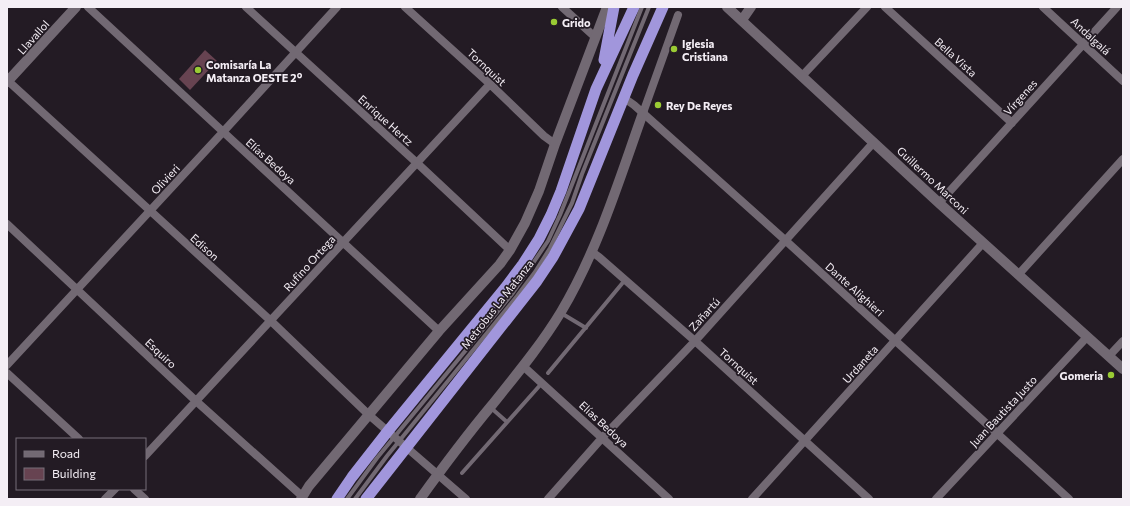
<svg xmlns="http://www.w3.org/2000/svg" width="1130" height="506" font-family="Commissioner,sans-serif">
<style>
.building{fill:#674351}
.lines{fill:none;stroke-linecap:round;stroke-linejoin:round}
.service{stroke:#726973;stroke-width:4}
.minor{stroke:#726973;stroke-width:8}
.tertiary{stroke:#726973;stroke-width:10}
.trunk{stroke:#a196dc;stroke-width:11}
.poi-dot{fill:#9acb34;stroke:#231b24;stroke-width:1.5}
.labels{text-anchor:middle;dominant-baseline:central;stroke-width:3.5;stroke-linejoin:round;paint-order:stroke}
.poi-label{font-size:11px;font-weight:bold;fill:#f4eef5;stroke:#231b24;text-anchor:start}
.street-label{font-size:11px;fill:#f4eef5;stroke:#231b24}
</style>
<rect width="100%" height="100%" fill="#231b24"/>
<path class="building" d="M 205,50 L 217,61 L 190,90 L 179,79 Z"/>
<g class="lines">
<path class="service" d="M 561,313 L 586,328
M 548,373 L 625,280
M 490,407 L 507,422
M 462,473 L 542,383
M 347,499 L 377,458 L 513,293 L 548,241 L 560,215 L 642,7
M 355,499 L 387,456 L 517,296 L 535,272 L 550,248 L 572,203 L 582,174 L 649,7"/>
<path class="minor" d="M 88,7 L 439,331
M 246,7 L 417,163 L 510,250
M 405,7 L 490,84 L 544,136 L 555,144
M 562,7 L 595,37
M 885,7 L 1012,123
M 1043,7 L 1123,81
M 803,75 L 867,7
M 7,80 L 271,321 L 369,415 L 466,499
M 624,98 L 634,105 L 785,240 L 1069,499
M 643,113 L 678,15
M 939,203 L 1117,7
M 7,224 L 196,401 L 302,496
M 592,252 L 599,257 L 695,341 L 869,499
M 1018,275 L 1123,159
M 1109,356 L 1123,341
M 7,365 L 223,132 L 337,7
M 523,366 L 669,499
M 7,373 L 79,439
M 145,456 L 490,84
M 134,489 L 145,499
M 105,499 L 115,489
M 548,499 L 602,438 L 695,341 L 874,142
M 752,499 L 983,243
M 936,499 L 1087,337"/>
<path class="tertiary" d="M 727,7 L 939,203 L 1123,369
M 742,20 L 751,7
M 7,82 L 76,7
M 301,499 L 309,486 L 439,331 L 500,264 L 510,250 L 525,223 L 539,191 L 555,144 L 607,7
M 420,499 C 443,467 467,435 492,405 C 516,375 541,345 561,312 C 598,250 619,180 643,113"/>
<path class="trunk" d="M 604,60 L 614,7
M 337,499 L 352,477 L 388,431 L 505,288 L 523,264 L 539,239 L 551,215 L 561,191 L 596,89 L 634,7
M 366,499 L 537,281 L 553,257 L 579,209 L 633,75 L 663,7"/>
</g>
<g class="poi-dot">
<circle cx="554" cy="22" r="4"/>
<circle cx="674" cy="49" r="4"/>
<circle cx="198" cy="70" r="4"/>
<circle cx="658" cy="105" r="4"/>
<circle cx="1111" cy="375" r="4"/>
</g>
<g class="labels">
<g class="poi-label">
<text x="562" y="22">Grido</text>
<text x="682" y="43">Iglesia<tspan x="682" dy="13">Cristiana</tspan></text>
<text x="206" y="64">Comisaría La<tspan x="206" dy="13">Matanza OESTE 2°</tspan></text>
<text x="666" y="105">Rey De Reyes</text>
<text x="1103" y="375" text-anchor="end">Gomeria</text>
</g>
<g class="street-label">
<text transform="translate(1091 36) rotate(43)">Andalgalá</text>
<text transform="translate(33 37) rotate(-48)">Llavallol</text>
<text transform="translate(956 57) rotate(42)">Bella Vista</text>
<text transform="translate(487 67) rotate(43)">Tornquist</text>
<text transform="translate(1020 97) rotate(-48)">Vírgenes</text>
<text transform="translate(386 120) rotate(42)">Enrique Hertz</text>
<text transform="translate(271 161) rotate(42)">Elías Bedoya</text>
<text transform="translate(165 179) rotate(-47)">Olivieri</text>
<text transform="translate(933 180) rotate(43)">Guillermo Marconi</text>
<text transform="translate(205 247) rotate(42)">Edison</text>
<text transform="translate(309 263) rotate(-48)">Rufino Ortega</text>
<text transform="translate(855 289) rotate(42)">Dante Alighieri</text>
<text transform="translate(497 304) rotate(-52)">Metrobus La Matanza</text>
<text transform="translate(704 314) rotate(-48)">Zañartú</text>
<text transform="translate(161 353) rotate(43)">Esquiro</text>
<text transform="translate(860 364) rotate(-48)">Urdaneta</text>
<text transform="translate(739 366) rotate(42)">Tornquist</text>
<text transform="translate(1003 411) rotate(-47)">Juan Bautista Justo</text>
<text transform="translate(604 424) rotate(43)">Elías Bedoya</text>
</g>
</g>
<rect width="1130" height="506" fill="none" stroke="#f4eef5" stroke-width="16"/>
<rect x="16" y="438" width="130" height="52" fill="#231b24" stroke="#776f78"/>
<rect x="24" y="451" width="20" height="6" fill="#726973" stroke="#776f78"/>
<text x="52" y="458" font-size="12" fill="#f4eef5">Road</text>
<rect x="24" y="468" width="20" height="12" fill="#674351" stroke="#776f78"/>
<text x="52" y="478" font-size="12" fill="#f4eef5">Building</text>
</svg>
